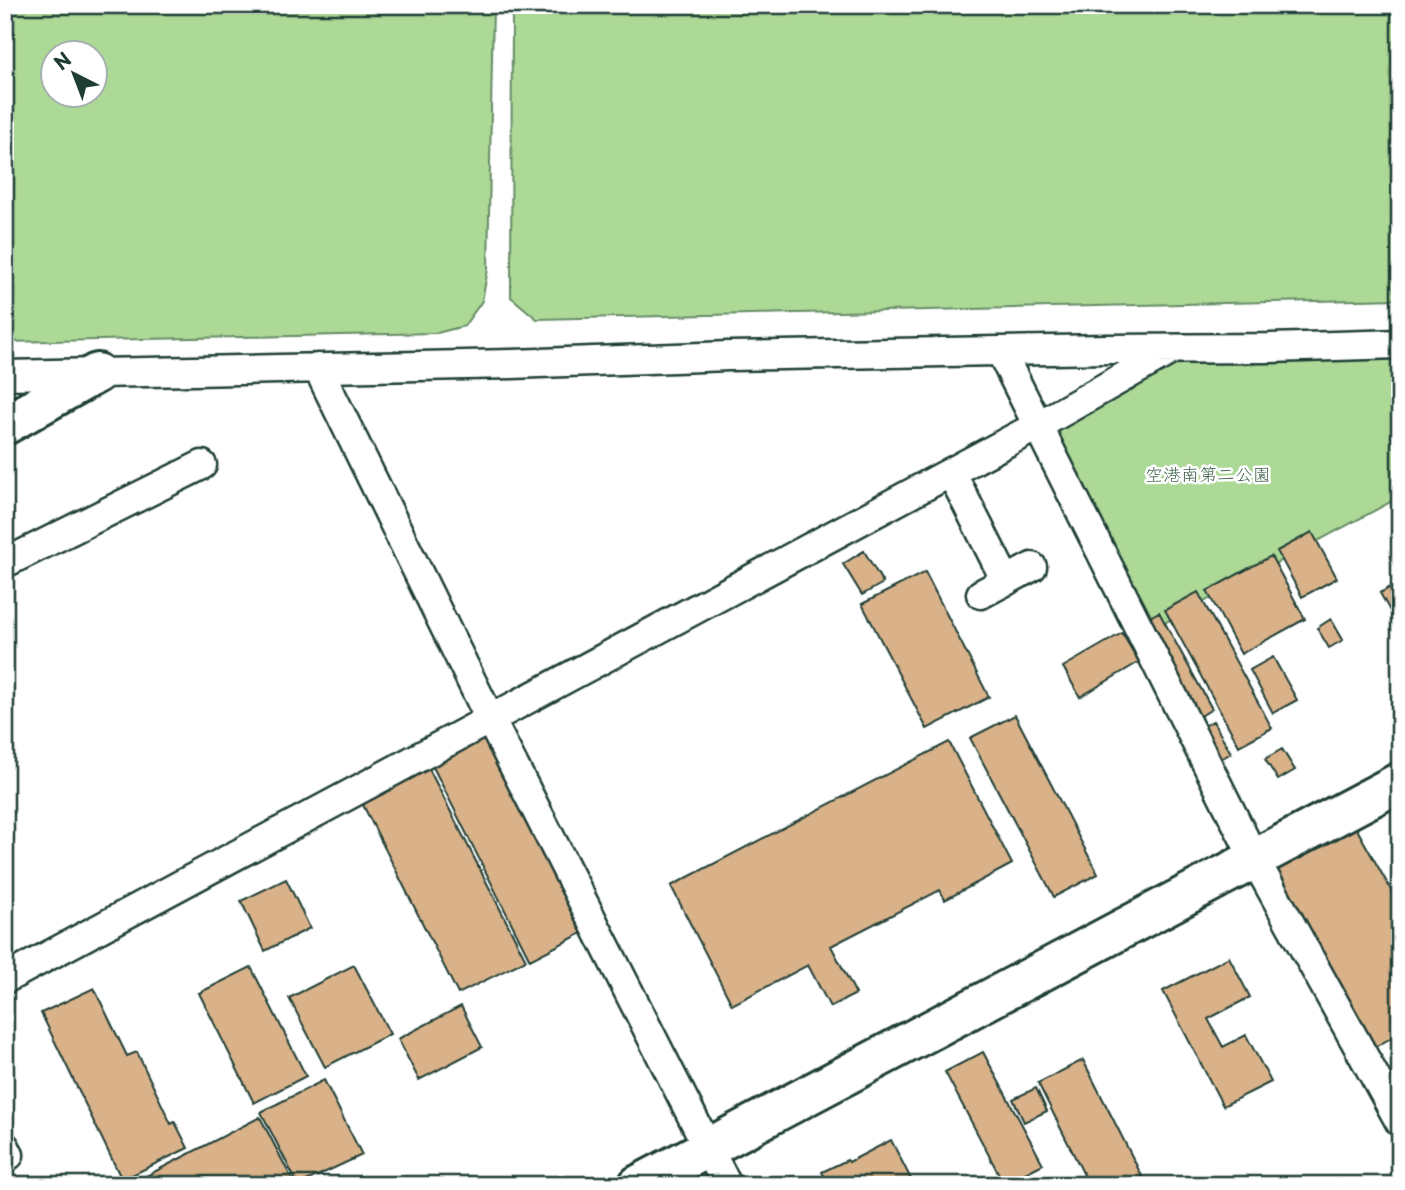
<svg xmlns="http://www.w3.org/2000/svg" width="1405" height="1190" font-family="'Playpen Sans','Klee One',sans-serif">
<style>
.green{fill:#add997;stroke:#668b66;stroke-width:2;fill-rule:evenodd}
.building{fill:#d9b28a;stroke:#1f3d34;stroke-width:2}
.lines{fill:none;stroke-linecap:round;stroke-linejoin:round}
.street-casing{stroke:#1f3d34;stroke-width:33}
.secondary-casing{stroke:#1f3d34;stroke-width:44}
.street{stroke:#fff;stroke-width:28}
.secondary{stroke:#fff;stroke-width:38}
.labels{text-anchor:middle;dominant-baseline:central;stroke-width:5;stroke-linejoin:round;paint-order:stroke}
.park-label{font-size:18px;fill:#42644d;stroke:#fff}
</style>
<rect width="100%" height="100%" fill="#fff"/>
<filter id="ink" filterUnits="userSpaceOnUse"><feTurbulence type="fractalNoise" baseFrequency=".0143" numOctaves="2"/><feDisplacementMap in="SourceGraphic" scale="14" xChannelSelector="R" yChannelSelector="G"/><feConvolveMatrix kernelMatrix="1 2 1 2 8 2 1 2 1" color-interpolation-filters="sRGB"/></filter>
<g filter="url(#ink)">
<path class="green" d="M 5,5 L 493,5 L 488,269 L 482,301 L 464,326 L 437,333 L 5,342 ZM 52,52 L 94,52 L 94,94 L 52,94 Z
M 512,5 L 1400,5 L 1400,299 L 537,319 L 511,297 Z
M 1400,355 L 1400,497 L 1157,627 L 1052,431 L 1188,358 Z"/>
<path class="building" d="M 1312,532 L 1337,578 L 1302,597 L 1277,551 Z
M 864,551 L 883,583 L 862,595 L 843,564 Z
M 1271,556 L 1305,619 L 1241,654 L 1207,591 Z
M 925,572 L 989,697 L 927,729 L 862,604 Z
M 1400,582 L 1400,629 L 1380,593 Z
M 1198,592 L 1272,728 L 1239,746 L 1165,610 Z
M 1159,612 L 1212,709 L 1194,720 L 1141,622 Z
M 1331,619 L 1343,640 L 1329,648 L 1317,628 Z
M 1122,633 L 1139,662 L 1080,697 L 1063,667 Z
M 1273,657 L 1297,700 L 1273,713 L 1250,670 Z
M 1015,715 L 1098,874 L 1054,897 L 970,738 Z
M 1213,721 L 1231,753 L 1216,762 L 1198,730 Z
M 493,733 L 592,928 L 530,960 L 432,765 Z
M 949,742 L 1012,864 L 945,900 L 940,890 L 831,946 L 856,994 L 830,1007 L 808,965 L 732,1005 L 671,886 Z
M 1282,749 L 1295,770 L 1278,780 L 1265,759 Z
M 428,767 L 526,960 L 458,994 L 361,801 Z
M 1354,824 L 1400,906 L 1400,1033 L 1375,1047 L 1276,868 Z
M 286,879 L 310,928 L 265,951 L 241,901 Z
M 1229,957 L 1250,997 L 1208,1019 L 1223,1047 L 1246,1035 L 1271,1082 L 1223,1106 L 1163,991 Z
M 354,965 L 390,1034 L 325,1067 L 289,998 Z
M 251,967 L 306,1076 L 254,1103 L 199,993 Z
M 94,988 L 127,1056 L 137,1052 L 171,1124 L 175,1122 L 188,1148 L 122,1180 L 41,1013 Z
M 461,1006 L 482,1047 L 419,1080 L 398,1039 Z
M 983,1052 L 1043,1164 L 1004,1184 L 945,1072 Z
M 1083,1060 L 1146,1184 L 1145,1185 L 1089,1185 L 1038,1083 Z
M 324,1080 L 362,1155 L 298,1185 L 261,1112 Z
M 1036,1088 L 1047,1111 L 1024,1122 L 1013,1099 Z
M 260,1117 L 295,1185 L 129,1185 Z
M 891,1140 L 914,1185 L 829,1185 L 822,1172 L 847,1160 L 849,1162 Z"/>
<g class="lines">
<g class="street-casing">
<path id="street" d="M 1001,352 L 1254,858 L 1400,1122
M 318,368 L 490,719 L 727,1185
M 5,375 L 512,364 L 729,356 L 1108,349 L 1270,348 L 1400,344
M 951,472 L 1006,581
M 5,563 L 202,465
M 981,594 L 1032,567
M 5,979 L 1039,425 L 1173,349
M 5,1147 L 9,1155"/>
</g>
<g class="secondary-casing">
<path id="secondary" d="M 5,425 L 97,373
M 638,1185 L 1400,782"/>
</g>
<use href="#street" class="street"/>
<use href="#secondary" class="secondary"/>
</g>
</g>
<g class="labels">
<g class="park-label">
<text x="1208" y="473">空港南第二公園</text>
</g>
</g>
<rect width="1405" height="1190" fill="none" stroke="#fff" stroke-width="28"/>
<rect x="14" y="14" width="1377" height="1162" fill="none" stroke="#1f3d34" stroke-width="2.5" filter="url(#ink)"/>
<g transform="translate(74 74) rotate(318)"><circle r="33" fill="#ffffff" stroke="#a5b1ae" stroke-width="2"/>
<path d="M0-5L12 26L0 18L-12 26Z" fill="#1f3d34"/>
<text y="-10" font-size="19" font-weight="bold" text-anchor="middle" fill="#1f3d34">N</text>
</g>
</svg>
